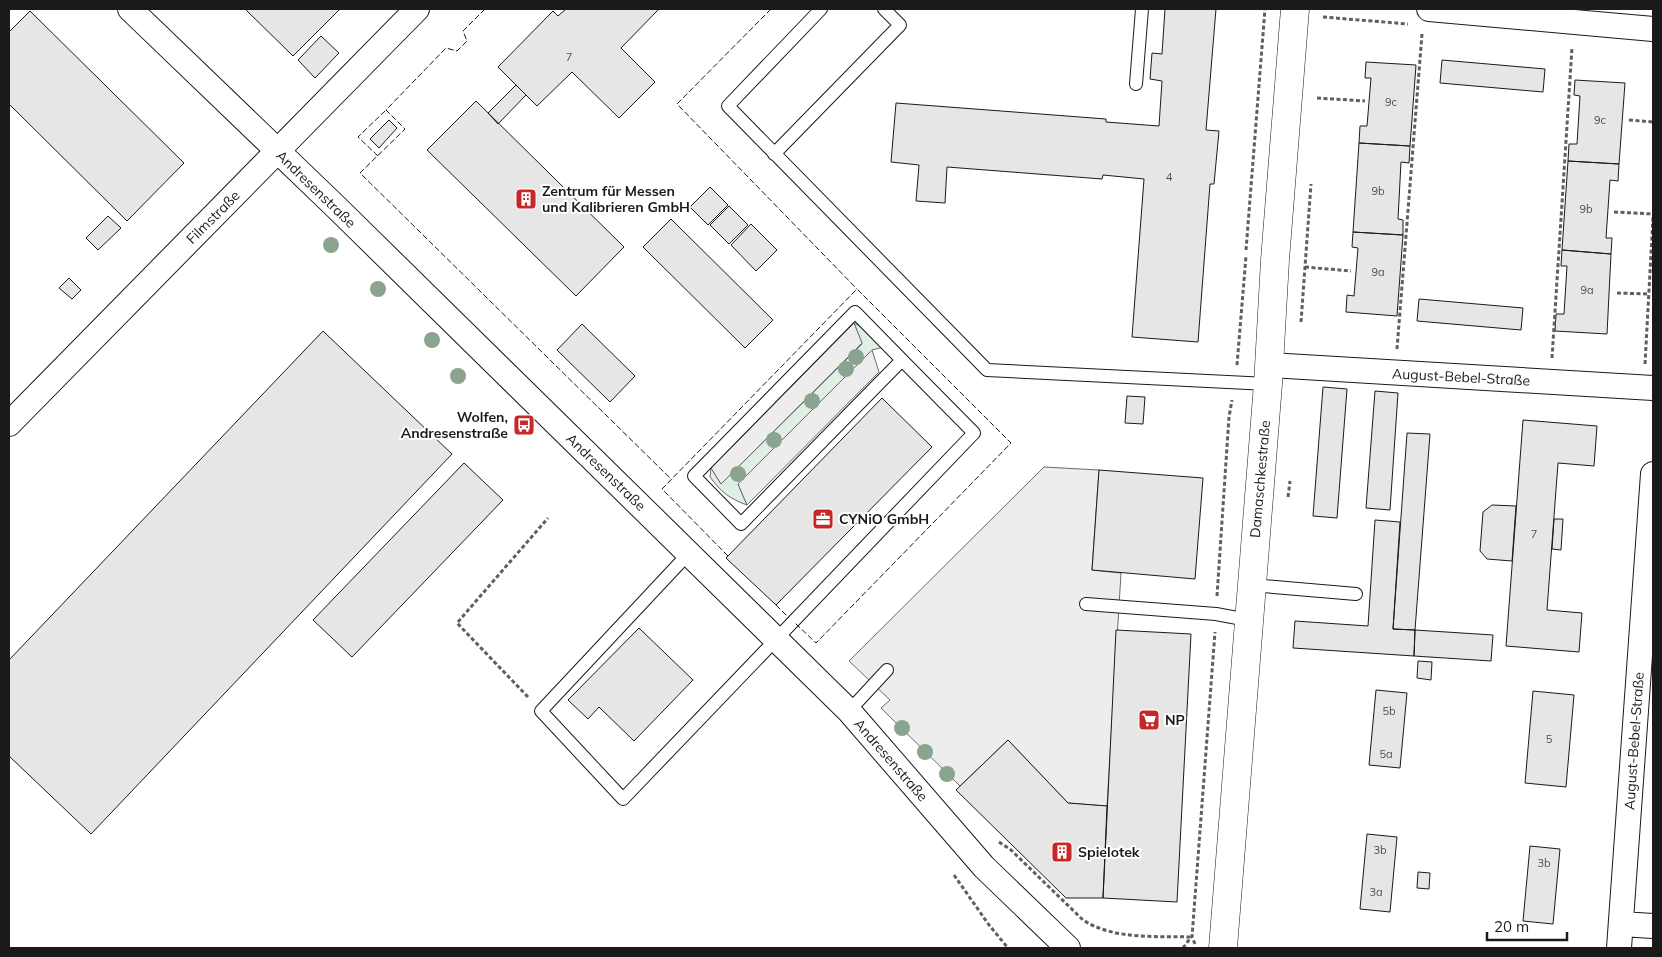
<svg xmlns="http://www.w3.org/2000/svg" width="1662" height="957" font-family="Mulish,sans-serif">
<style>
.green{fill:#e0efe3;stroke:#6a6a6a}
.parking{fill:#ededed;stroke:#6a6a6a}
.building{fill:#e6e6e6;stroke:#1a1a1a}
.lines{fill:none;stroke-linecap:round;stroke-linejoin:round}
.lane-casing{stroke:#1a1a1a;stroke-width:14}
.street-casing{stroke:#1a1a1a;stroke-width:26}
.secondary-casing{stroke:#1a1a1a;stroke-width:29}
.path{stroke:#5f5f5f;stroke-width:3;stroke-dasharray:4 2.5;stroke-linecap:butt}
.lane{stroke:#fff;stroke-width:12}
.street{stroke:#fff;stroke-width:24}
.secondary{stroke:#fff;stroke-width:28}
.fence{stroke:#1a1a1a;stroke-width:1;stroke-dasharray:6 2.5;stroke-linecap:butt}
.tree{fill:#8aa48f}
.labels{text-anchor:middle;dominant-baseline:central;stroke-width:4;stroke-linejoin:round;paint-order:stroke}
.number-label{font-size:11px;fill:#4d4d4d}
.street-label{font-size:14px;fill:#1a1a1a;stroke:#fff}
.poi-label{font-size:14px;font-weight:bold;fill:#1a1a1a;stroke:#fff;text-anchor:start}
</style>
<rect width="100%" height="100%" fill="#fff"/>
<path class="green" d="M 854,323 L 871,332 L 884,347 L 872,350 L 738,484 L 747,505 C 730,499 721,492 710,477 L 711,468 L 721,484 L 862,344 Z"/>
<path class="parking" d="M 854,323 L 862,343 L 721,484 L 711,468 Z
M 872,350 L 879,372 L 747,505 L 738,484 Z
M 1044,467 L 1099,470 L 1092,570 L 1121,573 L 1107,806 L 1068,803 L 1008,740 L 960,786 L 881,708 L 890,700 L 849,661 Z"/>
<path class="building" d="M 245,9 L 340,9 L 293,56 Z
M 566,9 L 659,9 L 621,48 L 655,82 L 619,118 L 572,72 L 537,106 L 498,67 L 553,11 L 558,16 Z
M 1165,9 L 1216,9 L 1206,130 L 1219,131 L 1214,184 L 1210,184 L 1198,342 L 1132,337 L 1144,179 L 1103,175 L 1102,179 L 947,167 L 945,203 L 916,201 L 919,165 L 891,162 L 896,103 L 1106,119 L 1106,122 L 1159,126 L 1162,81 L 1150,79 L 1152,53 L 1162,54 Z
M 30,11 L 184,163 L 127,221 L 9,104 L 9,32 Z
M 321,36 L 339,53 L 315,78 L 298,60 Z
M 1442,60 L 1545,69 L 1543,92 L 1440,83 Z
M 1366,62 L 1416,65 L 1410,146 L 1359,143 L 1360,126 L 1367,126 L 1371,78 L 1365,78 Z
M 1575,80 L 1625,83 L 1619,164 L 1568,161 L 1569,144 L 1577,144 L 1580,96 L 1574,95 Z
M 516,85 L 526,95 L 498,124 L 488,113 Z
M 476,101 L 624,247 L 576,296 L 427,150 Z
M 389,120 L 397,128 L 379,148 L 370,139 Z
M 1359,143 L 1410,146 L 1409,163 L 1401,162 L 1398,219 L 1403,220 L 1403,235 L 1353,232 Z
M 1568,161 L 1619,164 L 1618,181 L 1610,180 L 1606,238 L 1612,238 L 1611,254 L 1562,250 Z
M 710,187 L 728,205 L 708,225 L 690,207 Z
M 729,206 L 748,225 L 729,244 L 710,225 Z
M 108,216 L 121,228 L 98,250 L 86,238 Z
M 671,219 L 773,320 L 745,348 L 643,247 Z
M 751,224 L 777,250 L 756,271 L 731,245 Z
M 1353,232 L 1403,235 L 1397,316 L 1346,312 L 1347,295 L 1354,296 L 1358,248 L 1352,247 Z
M 1562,250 L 1611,254 L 1607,334 L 1555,331 L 1556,314 L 1564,314 L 1567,266 L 1561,266 Z
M 69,278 L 81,290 L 72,299 L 59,288 Z
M 1419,299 L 1523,308 L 1521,330 L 1417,321 Z
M 582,324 L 635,376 L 610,402 L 557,350 Z
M 323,331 L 452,454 L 91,834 L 9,756 L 9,660 Z
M 1323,387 L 1347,389 L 1337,518 L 1313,516 Z
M 1375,391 L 1398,393 L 1390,510 L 1366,508 Z
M 1127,396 L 1145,397 L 1143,424 L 1125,423 Z
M 882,398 L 932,447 L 776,605 L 726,558 Z
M 1523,420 L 1597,426 L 1594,466 L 1558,463 L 1547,610 L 1582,613 L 1579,652 L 1506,646 Z
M 1407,433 L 1430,434 L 1415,630 L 1393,629 Z
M 464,463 L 503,500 L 352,657 L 313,620 Z
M 1099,470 L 1203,478 L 1195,579 L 1092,570 Z
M 1492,505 L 1516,506 L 1512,561 L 1487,559 L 1480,551 L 1483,512 Z
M 1554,519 L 1563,519 L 1561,550 L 1552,549 Z
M 1375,520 L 1400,522 L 1393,629 L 1415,630 L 1414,656 L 1293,648 L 1295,621 L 1368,626 Z
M 639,628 L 693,680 L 634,741 L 599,707 L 588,719 L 568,700 Z
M 1116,630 L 1191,634 L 1177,902 L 1103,898 Z
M 1415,630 L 1493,635 L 1491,661 L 1414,656 Z
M 1418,661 L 1432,662 L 1431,680 L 1417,678 Z
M 1376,690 L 1407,693 L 1400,768 L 1369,765 Z
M 1533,691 L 1574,695 L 1566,787 L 1525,783 Z
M 1008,740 L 1068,803 L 1107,806 L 1103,898 L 1066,898 L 956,790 Z
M 1367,834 L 1397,837 L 1390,912 L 1360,909 Z
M 1530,846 L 1560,849 L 1553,924 L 1523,921 Z
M 1418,872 L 1430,873 L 1429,889 L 1417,888 Z"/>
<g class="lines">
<g class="lane-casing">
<path id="lane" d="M 821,9 L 728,106 L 987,370 L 1268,384
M 1136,84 L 1142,9
M 774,154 L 900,25 L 884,9
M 689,553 L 541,711 L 623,799 L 974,433 L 902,360 L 741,524 L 694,476 L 855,312 L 902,360
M 1251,585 L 1356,594
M 1086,604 L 1216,614 L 1248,620
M 849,711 L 887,670"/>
</g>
<g class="street-casing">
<path id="street" d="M 130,9 L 336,207 L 849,711 L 984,867 L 1068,948
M 1429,9 L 1653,29
M 1269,365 L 1653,388
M 9,424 L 417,9
M 1621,924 L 1653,926
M 1619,948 L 1653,474"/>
</g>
<g class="secondary-casing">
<path id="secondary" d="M 1223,948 L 1268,384 L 1275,260 L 1295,9"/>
</g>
<path class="path" d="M 1323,17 L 1408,24
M 1317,98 L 1365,101
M 1629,120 L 1653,122
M 1614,212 L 1653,214
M 1246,250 L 1265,9
M 1305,267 L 1351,271
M 1617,293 L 1649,294
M 1301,322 L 1311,184
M 1397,349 L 1422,34
M 1552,358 L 1572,48
M 1645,364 L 1653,217
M 1237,365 L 1246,256
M 1288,497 L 1290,481
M 1217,596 L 1229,417 L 1232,400
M 528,697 L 457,623 L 548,518
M 999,842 L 1011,850 L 1083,920 C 1114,940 1156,936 1192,937
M 954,875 L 989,925 L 1008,948
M 1195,944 L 1192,937 L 1215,632
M 1183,948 L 1191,937"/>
<use href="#lane" class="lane"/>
<use href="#street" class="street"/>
<use href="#secondary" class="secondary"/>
<path class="fence" d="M 485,9 L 463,31 L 467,41 L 457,51 L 446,48 L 386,110 L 405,129 L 360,173 L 671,479
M 771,9 L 677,104 L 857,289
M 378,156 L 358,137 L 386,110
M 728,556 L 662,489 L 857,289 L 1011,443 L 816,643 L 795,623
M 776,605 L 789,618"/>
</g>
<g class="tree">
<circle cx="331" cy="245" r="8"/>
<circle cx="378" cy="289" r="8"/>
<circle cx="432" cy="340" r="8"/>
<circle cx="856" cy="357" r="8"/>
<circle cx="846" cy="369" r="8"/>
<circle cx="458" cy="376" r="8"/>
<circle cx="812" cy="401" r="8"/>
<circle cx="774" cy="440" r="8"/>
<circle cx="738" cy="474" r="8"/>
<circle cx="902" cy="728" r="8"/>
<circle cx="925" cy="752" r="8"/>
<circle cx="947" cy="774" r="8"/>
</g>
<defs>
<g id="building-square" transform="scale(1.125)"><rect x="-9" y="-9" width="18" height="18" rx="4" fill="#c62828" stroke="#fff"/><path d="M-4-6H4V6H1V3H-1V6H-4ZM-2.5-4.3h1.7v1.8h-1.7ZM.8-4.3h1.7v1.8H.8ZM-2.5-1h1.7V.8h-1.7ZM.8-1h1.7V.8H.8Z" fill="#fff"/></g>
<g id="bus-square" transform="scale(1.125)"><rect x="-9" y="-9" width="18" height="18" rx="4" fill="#c62828" stroke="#fff"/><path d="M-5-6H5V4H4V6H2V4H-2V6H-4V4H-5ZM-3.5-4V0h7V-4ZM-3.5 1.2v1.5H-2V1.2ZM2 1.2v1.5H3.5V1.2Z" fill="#fff"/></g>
<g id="office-square" transform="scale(1.125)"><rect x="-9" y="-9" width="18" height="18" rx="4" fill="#c62828" stroke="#fff"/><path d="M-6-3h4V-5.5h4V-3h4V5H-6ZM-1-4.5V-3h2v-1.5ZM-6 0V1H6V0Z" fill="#fff"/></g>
<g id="supermarket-square" transform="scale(1.125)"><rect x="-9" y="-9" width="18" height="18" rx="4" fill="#c62828" stroke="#fff"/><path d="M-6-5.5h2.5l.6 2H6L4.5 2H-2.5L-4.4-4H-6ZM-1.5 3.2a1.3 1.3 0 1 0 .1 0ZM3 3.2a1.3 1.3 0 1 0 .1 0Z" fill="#fff"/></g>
</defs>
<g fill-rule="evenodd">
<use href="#building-square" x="526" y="199"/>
<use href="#bus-square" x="524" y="425"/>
<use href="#office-square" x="823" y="519"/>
<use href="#supermarket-square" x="1149" y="720"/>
<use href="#building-square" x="1062" y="852"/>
</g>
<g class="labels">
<g class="number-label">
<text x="569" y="57">7</text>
<text x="1391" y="102">9c</text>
<text x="1600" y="120">9c</text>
<text x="1169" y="177">4</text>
<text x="1378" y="191">9b</text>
<text x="1586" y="209">9b</text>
<text x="1378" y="272">9a</text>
<text x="1587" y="290">9a</text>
<text x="1534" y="534">7</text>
<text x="1389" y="711">5b</text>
<text x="1549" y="739">5</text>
<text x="1386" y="754">5a</text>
<text x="1380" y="850">3b</text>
<text x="1544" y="863">3b</text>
<text x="1376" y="892">3a</text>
</g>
<g class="street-label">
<text transform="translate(316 189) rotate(44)">Andresenstraße</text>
<text transform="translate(213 217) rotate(-45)">Filmstraße</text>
<text transform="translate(1461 377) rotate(3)">August-Bebel-Straße</text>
<text transform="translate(606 472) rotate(44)">Andresenstraße</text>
<text transform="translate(1260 479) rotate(-85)">Damaschkestraße</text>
<text transform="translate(1634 741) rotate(-86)">August-Bebel-Straße</text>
<text transform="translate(891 760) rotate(49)">Andresenstraße</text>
</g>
<g class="poi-label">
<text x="542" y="191">Zentrum für Messen<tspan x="542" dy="16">und Kalibrieren GmbH</tspan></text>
<text x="508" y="417" text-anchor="end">Wolfen,<tspan x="508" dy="16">Andresenstraße</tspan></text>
<text x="839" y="519">CYNiO GmbH</text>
<text x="1165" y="720">NP</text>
<text x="1078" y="852">Spielotek</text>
</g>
</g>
<rect width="1662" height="957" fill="none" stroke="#1a1a1a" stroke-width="20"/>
<path d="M1487 932v8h80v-8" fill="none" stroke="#1a1a1a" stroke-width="2.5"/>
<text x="1494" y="932" font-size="15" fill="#1a1a1a" stroke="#ffffff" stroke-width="4" paint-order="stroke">20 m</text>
</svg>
